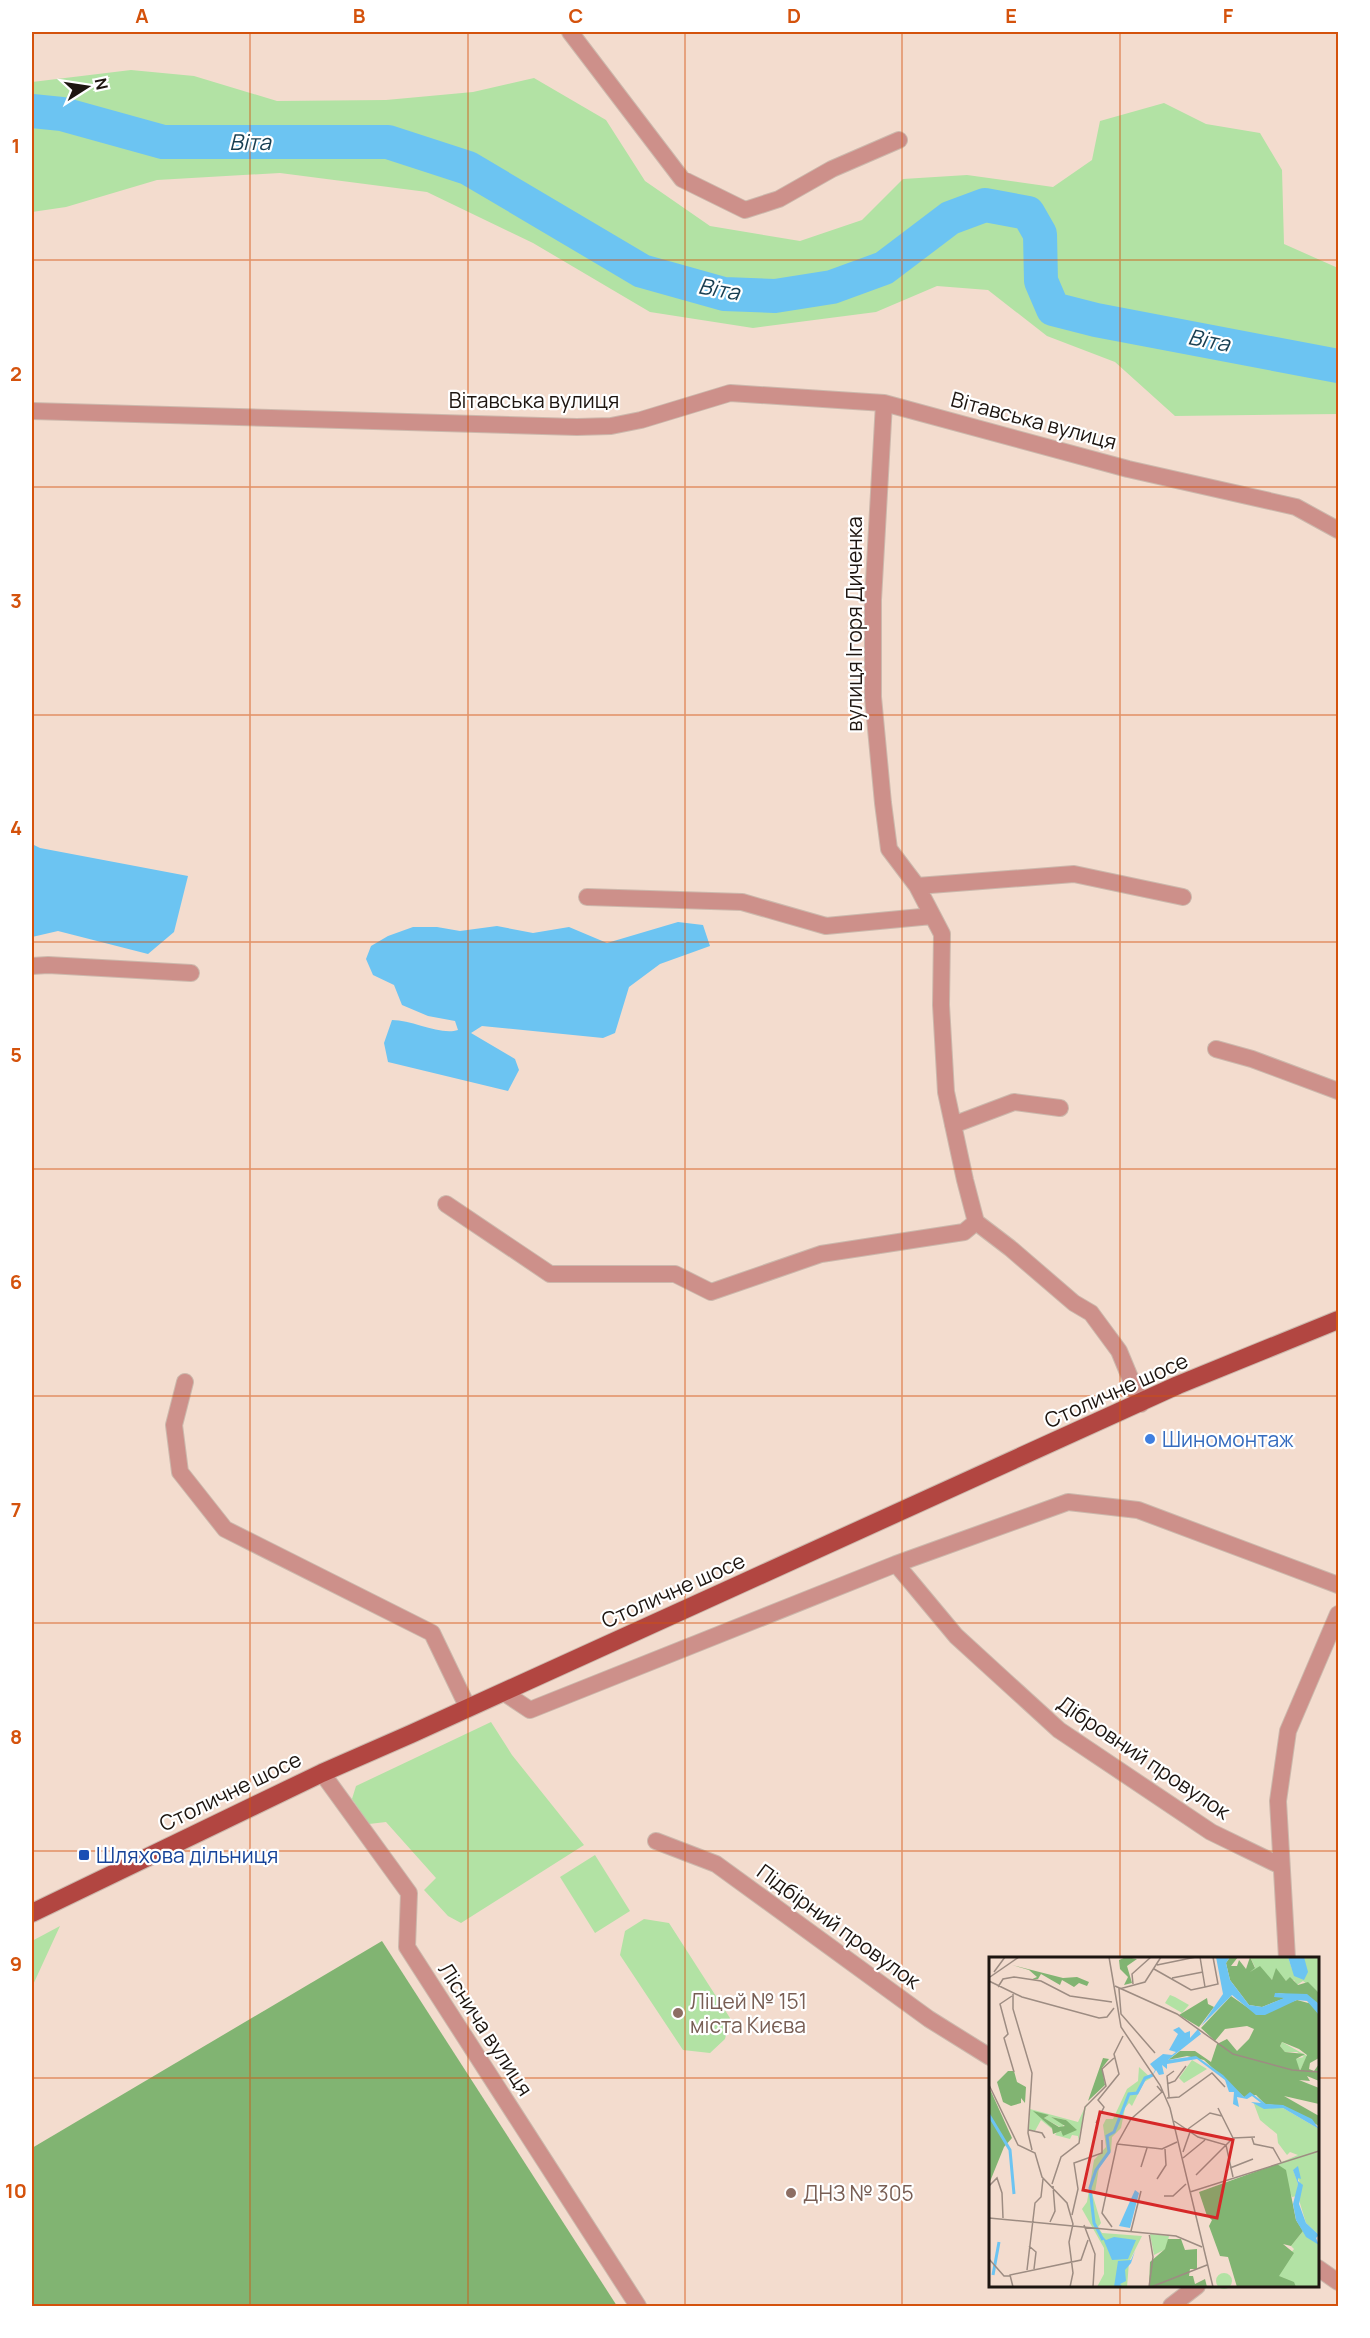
<svg xmlns="http://www.w3.org/2000/svg" width="1370" height="2338" font-family="Manrope,sans-serif">
<style>
.green{fill:#b2e2a4}
.forest{fill:#81b472}
.water{fill:#6cc4f2}
.lines{fill:none;stroke-linecap:round;stroke-linejoin:round}
.river{stroke:#6cc4f2;stroke-width:34}
.street-casing{stroke:#ccb8ac;stroke-width:18}
.primary-casing{stroke:#ccb8ac;stroke-width:20}
.street{stroke:#cd908a;stroke-width:16}
.primary{stroke:#b24641;stroke-width:18}
.grid{fill:none;stroke:#d4520c;stroke-width:1.5;stroke-opacity:0.55}
.shop-dot{fill:#3f7fe0;stroke:#fff;stroke-width:2}
.transit-dot{fill:#1a4fb4;stroke:#fff;stroke-width:2}
.education-dot{fill:#8d6e63;stroke:#fff;stroke-width:2}
.labels{text-anchor:middle;dominant-baseline:central;stroke-width:4.5;stroke-linejoin:round;paint-order:stroke}
.street-label{font-size:21px;fill:#1d1510;stroke:#fff}
.shop-label{font-size:21px;fill:#366cbe;stroke:#fff;text-anchor:start}
.transit-label{font-size:21px;fill:#164399;stroke:#fff;text-anchor:start}
.education-label{font-size:21px;fill:#785e54;stroke:#fff;text-anchor:start}
.water-label{font-size:22px;font-style:italic;fill:#173e51;stroke:#fff}
.inset-river{fill:none;stroke:#6cc4f2;stroke-width:3}
.inset-road{fill:none;stroke:#9d8c82;stroke-width:1.5}
.view{fill:#d62828;fill-opacity:0.15;stroke:#d62828;stroke-width:3}
.inset-edge{fill:none;stroke:#1d1510;stroke-width:3}
.neatline{fill:none;stroke:#d4520c;stroke-width:2}
.grid-label{font-size:20px;text-anchor:middle;font-weight:bold;fill:#d4520c}
</style>
<rect width="100%" height="100%" fill="#f3dcce"/>
<path class="green" d="M 131,70 L 194,76 L 277,101 L 386,100 L 473,92 L 534,78 L 606,120 L 645,181 L 710,226 L 800,241 L 862,220 L 903,179 L 967,175 L 1053,187 L 1092,160 L 1100,121 L 1164,103 L 1206,124 L 1260,133 L 1282,170 L 1284,244 L 1338,268 L 1338,414 L 1175,416 L 1115,362 L 1047,336 L 988,290 L 937,286 L 876,312 L 753,328 L 650,312 L 533,243 L 427,192 L 280,173 L 157,180 L 66,207 L 32,212 L 32,82 Z
M 491,1722 L 512,1755 L 584,1845 L 461,1923 L 448,1916 L 424,1890 L 436,1878 L 386,1822 L 369,1824 L 352,1799 L 356,1786 Z
M 595,1855 L 630,1911 L 595,1933 L 560,1877 Z
M 644,1919 L 669,1923 L 730,2018 L 725,2039 L 710,2053 L 683,2050 L 620,1955 L 625,1931 Z
M 60,1926 L 32,1987 L 32,1941 Z"/>
<path class="forest" d="M 382,1941 L 617,2306 L 32,2306 L 32,2148 Z"/>
<path class="water" d="M 32,844 L 40,848 L 188,876 L 174,932 L 148,954 L 58,931 L 32,937 Z
M 678,922 L 703,925 L 710,946 L 660,964 L 629,987 L 615,1033 L 603,1038 L 482,1026 L 471,1033 L 515,1059 L 519,1070 L 508,1091 L 388,1062 L 384,1043 L 392,1020 C 413,1020 441,1036 458,1030 L 455,1021 L 428,1016 L 402,1005 L 394,985 L 373,975 L 366,959 L 371,946 L 388,936 L 413,927 L 437,927 L 460,931 L 497,926 L 533,933 L 569,927 L 607,943 Z"/>
<g class="lines">
<path class="river" d="M 32,111 L 62,114 L 163,142 L 388,142 L 468,168 L 642,271 L 724,294 L 775,296 L 832,287 L 884,268 L 950,218 L 985,205 L 1028,213 L 1040,234 L 1041,281 L 1053,309 L 1096,320 L 1338,366"/>
<g class="street-casing">
<path id="street" d="M 570,32 L 682,179 L 745,210 L 779,199 L 832,169 L 899,140
M 884,403 L 873,600 L 873,697 L 883,803 L 889,849 L 917,886 L 942,934 L 941,1005 L 946,1092 L 965,1180 L 976,1222 L 1010,1248 L 1074,1303 L 1091,1313 L 1119,1351 L 1141,1404
M 32,411 L 577,427 L 611,426 L 641,420 L 730,393 L 884,403 L 1128,469 L 1296,507 L 1338,530
M 917,886 L 1074,874 L 1183,897
M 587,897 L 742,902 L 826,926 L 932,916
M 32,966 L 48,965 L 191,973
M 1216,1049 L 1252,1059 L 1338,1091
M 953,1125 L 1014,1102 L 1060,1108
M 446,1204 L 550,1274 L 675,1274 L 711,1292 L 821,1254 L 964,1232 L 976,1222
M 185,1382 L 174,1425 L 180,1472 L 225,1529 L 432,1633 L 468,1708
M 896,1564 L 956,1636 L 1059,1730 L 1211,1832 L 1281,1866
M 503,1692 L 530,1710 L 896,1564 L 1068,1502 L 1138,1510 L 1338,1585
M 322,1773 L 409,1893 L 407,1947 L 638,2306
M 656,1841 L 716,1864 L 929,2019 L 990,2057
M 1287,1958 L 1278,1801 L 1288,1731 L 1338,1614
M 1318,2268 L 1338,2282
M 1171,2306 L 1197,2286"/>
</g>
<g class="primary-casing">
<path id="primary" d="M 32,1913 L 322,1773 L 411,1734 L 1178,1385 L 1338,1320"/>
</g>
<use href="#street" class="street"/>
<use href="#primary" class="primary"/>
</g>
<path class="grid" d="M 250,32 L 250,2306M 468,32 L 468,2306M 685,32 L 685,2306M 902,32 L 902,2306M 1120,32 L 1120,1958M 32,260 L 1338,260M 32,487 L 1338,487M 32,715 L 1338,715M 32,942 L 1338,942M 32,1169 L 1338,1169M 32,1396 L 1338,1396M 32,1623 L 1338,1623M 32,1851 L 1338,1851M 32,2078 L 990,2078M 1318,2078 L 1338,2078M 1120,2286 L 1120,2306"/>
<circle class="shop-dot" cx="1150" cy="1439" r="6"/>
<rect class="transit-dot" x="78" y="1849" width="12" height="12" rx="3"/>
<g class="education-dot">
<circle cx="678" cy="2013" r="6"/>
<circle cx="791" cy="2193" r="6"/>
</g>
<g class="labels">
<g class="street-label">
<text x="534" y="400">Вітавська вулиця</text>
<text transform="translate(1034 420) rotate(15)">Вітавська вулиця</text>
<text transform="translate(854 624) rotate(-90)">вулиця Ігоря Диченка</text>
<text transform="translate(1116 1390) rotate(-24)">Столичне шосе</text>
<text transform="translate(673 1590) rotate(-24)">Столичне шосе</text>
<text transform="translate(1144 1757) rotate(34)">Дібровний провулок</text>
<text transform="translate(230 1791) rotate(-26)">Столичне шосе</text>
<text transform="translate(839 1926) rotate(36)">Підбірний провулок</text>
<text transform="translate(486 2029) rotate(57)">Ліснича вулиця</text>
</g>
<g class="shop-label">
<text x="1162" y="1439">Шиномонтаж</text>
</g>
<g class="transit-label">
<text x="96" y="1855">Шляхова дільниця</text>
</g>
<g class="education-label">
<text x="690" y="2001">Ліцей № 151<tspan x="690" dy="24">міста Києва</tspan></text>
<text x="803" y="2193">ДНЗ № 305</text>
</g>
<g class="water-label">
<text x="250" y="142">Віта</text>
<text transform="translate(719 289) rotate(10)">Віта</text>
<text transform="translate(1209 340) rotate(11)">Віта</text>
</g>
</g>
<g transform="translate(989 1957)">
<rect width="330" height="330" fill="#f3dcce"/>
<path d="M 261,0 L 299,0 L 303,12 L 316,20 L 315,0 L 330,0 L 330,36 L 314,24 L 308,28 L 305,23 L 297,24 L 287,15 L 283,23 L 269,11 L 260,16 L 266,10 ZM 181,38 L 186,40 L 200,48 L 193,56 L 176,46 ZM 293,85 L 318,99 L 311,114 L 306,102 L 315,100 L 308,95 L 296,95 L 291,89 ZM 203,103 L 218,112 L 195,126 L 190,121 ZM 150,110 L 162,121 L 155,125 L 143,149 L 140,146 L 136,151 L 132,171 L 123,180 L 122,194 L 110,211 L 106,235 L 103,236 L 112,266 L 109,270 L 113,276 L 153,279 L 140,305 L 138,330 L 108,330 L 115,317 L 115,291 L 93,252 L 98,245 L 105,203 L 117,190 L 114,168 L 117,162 L 124,162 L 138,132 L 149,124 ZM 98,146 L 89,184 L 89,179 L 83,178 L 81,182 L 66,178 L 69,174 L 80,176 L 83,173 L 77,163 L 62,160 L 75,167 L 73,171 L 58,163 L 55,161 L 60,158 L 52,160 L 63,171 L 63,172 L 52,163 L 46,174 L 40,173 L 41,152 L 89,165 ZM 265,147 L 294,151 L 330,172 L 330,278 L 317,266 L 310,243 L 312,228 L 304,212 L 309,227 L 308,239 L 303,240 L 288,207 L 309,198 L 301,195 L 298,198 L 289,186 L 288,177 L 271,163 ZM 314,274 L 330,288 L 330,330 L 285,330 L 294,306 L 305,292 L 302,289 ZM 161,277 L 180,279 L 177,292 L 165,298 ZM227 324a8 8 0 1 1 16 0a8 8 0 1 1-16 0Z" fill="#b2e2a4"/>
<path d="M 137,0 L 148,2 L 138,9 L 143,26 L 135,28 L 139,20 L 131,12 L 130,3 ZM 241,0 L 249,0 L 242,9 L 248,9 L 250,3 L 257,12 L 261,0 L 266,11 L 261,15 L 271,9 L 283,23 L 287,11 L 297,24 L 301,20 L 309,28 L 319,25 L 330,36 L 330,47 L 315,39 L 288,36 L 296,41 L 273,50 L 260,48 L 241,23 L 237,6 ZM 23,8 L 74,21 L 88,20 L 100,25 L 98,29 L 90,26 L 85,30 L 73,23 L 71,28 L 52,17 L 49,22 L 41,23 L 48,20 L 40,13 ZM 242,39 L 268,57 L 308,43 L 323,47 L 330,58 L 330,101 L 321,106 L 320,112 L 325,114 L 330,107 L 330,124 L 318,119 L 321,124 L 310,123 L 330,131 L 330,147 L 295,139 L 330,159 L 330,169 L 295,149 L 276,147 L 267,138 L 255,140 L 215,103 L 198,99 L 179,103 L 191,94 L 206,94 L 222,105 L 228,87 L 238,82 L 248,94 L 260,82 L 265,72 L 258,69 L 236,72 L 226,84 L 212,71 ZM 293,85 L 310,92 L 318,98 L 311,114 L 307,102 L 316,97 L 296,95 L 291,89 ZM 218,41 L 219,47 L 225,50 L 210,70 L 190,58 ZM 114,101 L 120,102 L 113,111 L 116,128 L 99,144 ZM 19,114 L 25,114 L 28,125 L 37,130 L 36,146 L 32,141 L 32,146 L 22,149 L 14,145 L 8,125 ZM 0,130 L 23,181 L 15,190 L 0,227 ZM 44,154 L 60,158 L 55,161 L 70,170 L 76,169 L 62,160 L 77,163 L 88,173 L 74,179 L 72,174 L 64,177 L 63,171 ZM 288,207 L 297,213 L 307,263 L 314,274 L 302,289 L 294,287 L 305,296 L 290,319 L 305,325 L 307,330 L 248,330 L 239,300 L 231,299 L 220,269 L 223,263 L 218,259 L 210,235 ZM 179,282 L 192,282 L 196,293 L 208,292 L 208,312 L 201,312 L 200,319 L 204,319 L 206,327 L 216,322 L 218,330 L 160,330 L 161,305 L 176,292 Z" fill="#81b472" fill-rule="evenodd"/>
<path d="M 227,0 L 241,0 L 237,6 L 241,23 L 260,48 L 273,50 L 295,41 L 285,40 L 286,36 L 318,37 L 330,47 L 330,58 L 318,44 L 308,43 L 276,58 L 267,58 L 243,38 L 212,69 L 234,37 ZM 299,0 L 315,0 L 319,15 L 315,23 L 305,19 ZM 190,70 L 196,76 L 201,74 L 201,81 L 209,72 L 212,77 L 179,103 L 207,99 L 234,118 L 255,140 L 261,135 L 277,147 L 294,148 L 323,162 L 330,172 L 294,151 L 275,152 L 262,145 L 272,146 L 263,139 L 258,142 L 248,140 L 250,150 L 244,147 L 245,135 L 240,135 L 236,123 L 208,102 L 178,107 L 178,112 L 173,108 L 175,117 L 170,118 L 167,113 L 162,121 L 166,113 L 161,107 L 174,97 L 183,98 L 187,95 L 180,93 L 189,77 L 184,73 ZM 309,209 L 312,222 L 309,221 L 309,224 L 314,228 L 310,247 L 317,266 L 330,278 L 327,281 L 330,288 L 317,280 L 307,263 L 304,247 L 309,227 L 304,213 ZM 146,233 L 150,236 L 141,271 L 130,269 ZM 113,279 L 117,283 L 125,280 L 147,283 L 139,302 L 123,303 ZM 146,294 L 142,306 L 136,313 L 137,324 L 131,327 L 134,330 L 125,330 L 129,304 L 142,303 Z" fill="#6cc4f2"/>
<path class="inset-river" d="M 0,158 L 21,193 L 25,237M 114,283 L 105,266 L 101,231 L 107,213 L 120,195 L 118,179 L 125,175 L 140,137 L 148,136 L 156,121 L 164,118M 4,318 L 10,285"/>
<path class="inset-road" d="M 120,0 L 132,70 L 171,128 L 181,151 L 224,330M 211,0 L 216,30M 168,8 L 207,0M 165,12 L 202,33 L 216,30 L 229,27 L 224,0M 5,15 L 16,0M 1,20 L 30,0M 183,21 L 214,15M 0,24 L 33,40 L 110,61 L 118,60 L 125,51M 144,27 L 143,17 L 162,0M 126,29 L 188,57 L 244,97 L 303,113 L 330,115M 9,30 L 14,22 L 25,20 L 52,24 L 81,39 L 123,45M 24,37 L 24,52 L 43,116 L 39,176 L 43,193M 23,39 L 11,47 L 19,77 L 15,81 L 25,115M 166,96 L 132,57 L 130,32 L 156,25 L 172,0M 178,127 L 186,124 L 197,109M 0,128 L 29,188 L 46,196 L 53,220 L 78,246 L 84,267 L 80,285 L 84,316 L 81,330M 180,140 L 178,119 L 185,114M 178,141 L 190,140 L 223,116 L 236,130M 229,151 L 244,181 L 266,180M 185,164 L 209,180 L 237,188 L 244,220M 107,166 L 115,150 L 109,143 L 130,117 L 125,97 L 134,79M 199,172 L 221,156 L 233,159M 40,173 L 53,176 L 56,181M 263,181 L 265,187 L 284,191 L 292,205M 128,187 L 173,192 L 188,185M 194,195 L 201,175M 194,201 L 216,183M 152,210 L 158,191M 241,211 L 264,202M 207,218 L 244,181M 168,222 L 177,208 L 176,192M 63,227 L 72,200 L 90,186 L 96,150 L 117,129 L 113,112 L 125,101M 0,229 L 8,221 L 13,236 L 14,261M 201,235 L 330,194M 175,239 L 184,239 L 197,227M 83,258 L 89,232 L 85,206 L 113,196 L 113,183M 0,261 L 187,279 L 213,290M 61,265 L 66,254 L 64,229M 95,268 L 106,297 L 104,330M 123,270 L 113,256 L 128,187 L 142,162 L 173,135 L 168,129M 142,274 L 152,234M 40,289 L 47,295 L 45,312M 0,302 L 15,319 L 21,319M 38,313 L 46,246 L 52,240 L 54,222M 24,330 L 21,318 L 92,303 L 99,283M 160,330 L 164,300 L 160,276M 162,330 L 218,308"/>
<path class="view" d="M 111,155 L 244,183 L 228,261 L 94,233 Z"/>
<rect width="330" height="330" class="inset-edge"/>
</g>
<rect width="1370" height="2338" fill="none" stroke="#ffffff" stroke-width="66"/>
<g transform="translate(87 87) rotate(78)" stroke="#ffffff" stroke-width="4.5" paint-order="stroke">
<path d="M0-4.5L10 22L0 15L-10 22Z" fill="#1d1510"/>
<text y="-9" font-size="16" font-weight="bold" text-anchor="middle" fill="#1d1510">N</text>
</g>
<rect x="33" y="33" width="1304" height="2272" class="neatline"/>
<g class="grid-label">
<text x="142" y="23">A</text>
<text x="359" y="23">B</text>
<text x="576" y="23">C</text>
<text x="794" y="23">D</text>
<text x="1011" y="23">E</text>
<text x="1228" y="23">F</text>
<text x="16" y="153">1</text>
<text x="16" y="381">2</text>
<text x="16" y="608">3</text>
<text x="16" y="835">4</text>
<text x="16" y="1062">5</text>
<text x="16" y="1289">6</text>
<text x="16" y="1517">7</text>
<text x="16" y="1744">8</text>
<text x="16" y="1971">9</text>
<text x="16" y="2198">10</text>
</g>
</svg>
